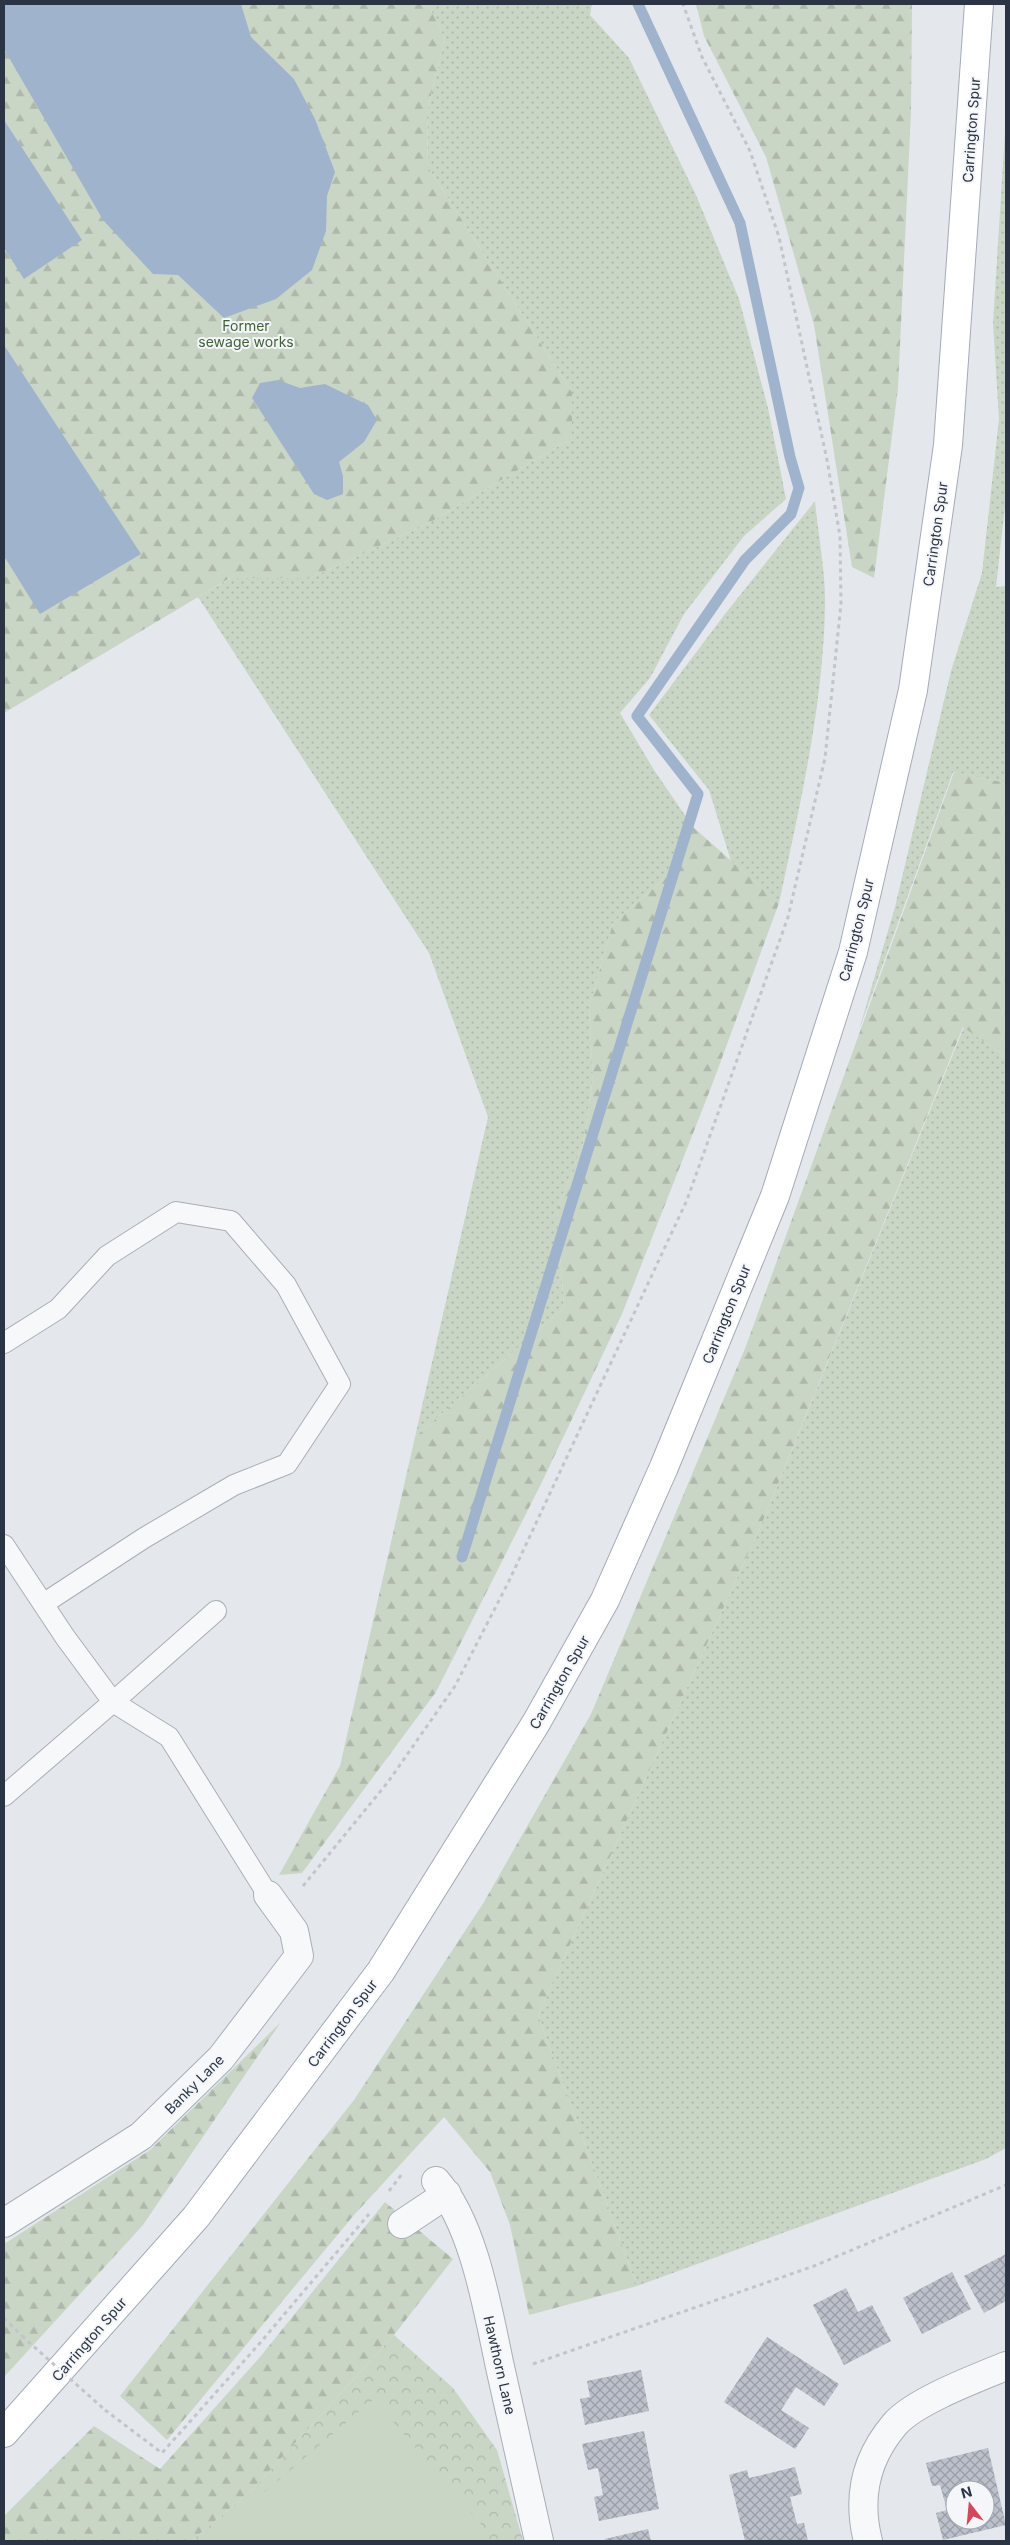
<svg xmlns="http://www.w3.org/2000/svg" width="1010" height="2545" font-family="Inter,sans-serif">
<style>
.grass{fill:url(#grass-dots)}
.forest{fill:url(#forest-firs)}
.park{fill:url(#park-crowns)}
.garden{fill:#c9d6c5}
.water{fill:#9fb4cc}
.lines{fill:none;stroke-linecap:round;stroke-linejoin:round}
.stream{stroke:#9fb4cc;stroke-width:11}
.building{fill:url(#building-cross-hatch);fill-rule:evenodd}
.lane-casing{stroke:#a9aeb7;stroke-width:22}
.street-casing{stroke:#a9aeb7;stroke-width:30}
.primary-casing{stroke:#a3abb8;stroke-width:30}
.path{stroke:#c2c5cb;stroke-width:3;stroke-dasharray:4 4;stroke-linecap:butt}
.lane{stroke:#f7f8fa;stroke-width:20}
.street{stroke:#f7f8fa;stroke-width:28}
.primary{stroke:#fff;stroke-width:28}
.path-bridge{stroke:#c2c5cb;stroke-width:3;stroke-dasharray:4 4;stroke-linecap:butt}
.labels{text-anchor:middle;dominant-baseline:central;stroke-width:4;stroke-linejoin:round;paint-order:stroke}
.street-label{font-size:14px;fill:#2b3445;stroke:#f4f6f9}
.park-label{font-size:14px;fill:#3f6138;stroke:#f4f6f9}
</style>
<defs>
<pattern id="grass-dots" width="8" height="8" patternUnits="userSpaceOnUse" patternTransform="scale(1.25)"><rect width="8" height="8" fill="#c9d6c5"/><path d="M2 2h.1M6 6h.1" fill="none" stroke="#adb8ab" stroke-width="1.8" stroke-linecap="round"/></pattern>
<pattern id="forest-firs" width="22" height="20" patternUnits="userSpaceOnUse" patternTransform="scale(1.25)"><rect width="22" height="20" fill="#c9d6c5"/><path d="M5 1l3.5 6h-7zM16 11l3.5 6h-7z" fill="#adb8ab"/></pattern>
<pattern id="park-crowns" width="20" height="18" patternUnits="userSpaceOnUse" patternTransform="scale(1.25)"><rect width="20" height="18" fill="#c9d6c5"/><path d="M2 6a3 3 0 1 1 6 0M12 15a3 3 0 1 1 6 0" fill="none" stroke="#adb8ab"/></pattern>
<pattern id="building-cross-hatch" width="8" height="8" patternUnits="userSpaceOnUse" patternTransform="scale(1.25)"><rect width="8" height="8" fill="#bbc0ca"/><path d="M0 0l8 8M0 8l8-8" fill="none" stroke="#989da6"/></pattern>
</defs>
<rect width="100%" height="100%" fill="#e4e7ec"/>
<path class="grass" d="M 428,4 L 592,4 L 590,15 L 629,58 L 696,195 L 739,299 L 768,408 L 786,499 L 744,536 L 684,614 L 650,678 L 620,713 L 654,770 L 693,827 L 682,864 L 613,923 L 589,1007 L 593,1078 L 583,1144 L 557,1209 L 564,1308 L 415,1437 L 488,1117 L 429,953 L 198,597 L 231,578 L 310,578 L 429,523 L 572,438 L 572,392 L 428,167 L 427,111 L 445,39 Z
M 1006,116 L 1006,497 L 996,587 L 1006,586 L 1006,783 L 953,772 L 859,1030 L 895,907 L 951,671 L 982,573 L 999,419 L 993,323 Z
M 815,501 C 818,535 826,572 825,607 C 823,707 800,805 779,903 L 731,861 L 709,790 L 649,715 L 725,614 Z
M 964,1027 L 1006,1057 L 1006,2148 L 986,2159 L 637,2286 L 538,2015 L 763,1521 Z"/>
<path class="forest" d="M 4,4 L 428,4 L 445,39 L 427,111 L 428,167 L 572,392 L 572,438 L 429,523 L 310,578 L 230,578 L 4,713 Z
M 696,4 L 912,4 L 911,112 L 898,388 L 874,578 L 852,567 L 814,325 L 766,157 L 704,36 Z
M 954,772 L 1006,783 L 1006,1057 L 963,1027 L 763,1521 L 538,2015 L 637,2286 L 529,2315 L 510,2225 L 490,2172 L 444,2117 L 354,2215 L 167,2440 L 120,2396 L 354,2100 L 484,1902 L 591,1714 L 746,1346 Z
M 693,827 L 779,903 L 712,1085 L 622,1314 L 541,1484 L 436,1692 L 302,1873 L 279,1875 L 340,1766 L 415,1437 L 564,1308 L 557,1209 L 583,1144 L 593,1078 L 589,1007 L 613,923 L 682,864 Z
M 281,2022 L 143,2225 L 4,2377 L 4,2244 L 150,2150 Z
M 385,2202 L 453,2259 L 394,2335 L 251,2491 L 191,2541 L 4,2541 L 4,2516 L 94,2426 L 160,2469 L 260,2357 Z"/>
<path class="park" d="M 394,2335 L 453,2388 L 497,2450 L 523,2541 L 191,2541 L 251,2491 Z"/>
<path class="garden" d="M 374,2399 L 491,2536 L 484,2541 L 207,2541 Z"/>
<path class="water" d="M 4,4 L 241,4 L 251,37 L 294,79 L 315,119 L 335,172 L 327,196 L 326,231 L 312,270 L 276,299 L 224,318 L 178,275 L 153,274 L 103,220 L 4,49 Z
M 4,120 L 82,240 L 24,279 L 4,248 Z
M 4,345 L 141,554 L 40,614 L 4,556 Z
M 278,380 L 300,388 L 325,384 L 368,405 L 377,420 L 364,442 L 339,462 L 343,476 L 343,494 L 327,500 L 314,494 L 252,398 L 260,383 Z"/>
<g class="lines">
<path class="stream" d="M 462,1557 L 698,794 L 637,716 L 745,560 L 791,514 L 799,488 L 790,457 L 740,223 L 638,4"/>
</g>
<path class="building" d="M 1006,2254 L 1006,2301 L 984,2313 L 964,2276 Z
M 952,2272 L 971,2309 L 922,2334 L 903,2298 Z
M 846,2288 L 858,2312 L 872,2305 L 891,2341 L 844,2365 L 813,2305 Z
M 767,2337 L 839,2384 L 824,2406 L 796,2387 L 781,2410 L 809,2428 L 795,2449 L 724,2402 Z
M 641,2370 L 649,2411 L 585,2425 L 580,2399 L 590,2397 L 587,2381 Z
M 644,2431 L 659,2509 L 599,2521 L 594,2497 L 603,2495 L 598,2468 L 588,2470 L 582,2444 Z
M 988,2448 L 1006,2525 L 943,2540 L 936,2513 L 947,2510 L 940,2485 L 932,2486 L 926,2463 ZM 955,2490 L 985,2490 L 985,2520 L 955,2520 Z
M 795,2467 L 802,2494 L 790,2497 L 797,2524 L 804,2523 L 808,2541 L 745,2541 L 729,2475 L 747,2470 L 749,2478 Z
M 648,2529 L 651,2541 L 605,2541 L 605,2539 Z"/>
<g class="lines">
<g class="lane-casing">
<path id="lane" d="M 4,1343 L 58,1309 L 107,1256 L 176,1212 L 231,1221 L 286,1285 L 340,1384 L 287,1464 L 234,1485 L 144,1538 L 43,1604
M 4,1545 L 65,1637 L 113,1702 L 216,1611
M 4,1796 L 113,1702 L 169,1737 L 268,1895"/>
</g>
<g class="street-casing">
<path id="street" d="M 436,2181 C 474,2224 488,2311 500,2367 C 513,2425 526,2483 539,2541
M 4,2223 L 141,2136 L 221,2058 L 299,1956 L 294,1931 L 268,1895
M 402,2224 L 447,2194
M 868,2541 C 857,2498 865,2459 895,2424 C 915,2401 977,2378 1006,2366"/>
</g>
<g class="primary-casing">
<path id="primary" d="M 4,2433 L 196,2217 L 381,1971 L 536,1723 L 605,1600 L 664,1467 L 775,1196 L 853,952 L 913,690 L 948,445 L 979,4"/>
</g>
<path class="path" d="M 303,1886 L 388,1782 L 455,1686 L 509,1581 L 687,1200 L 788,917 L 825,758 L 841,604 L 840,536 L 827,460 L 779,237 L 750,151 L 702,57 L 683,4
M 389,2191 L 402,2174
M 4,2318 L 22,2336
M 533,2364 L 814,2266 L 1006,2185
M 105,2410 L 162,2453 L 260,2343 L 369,2214"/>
<use href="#lane" class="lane"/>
<use href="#street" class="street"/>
<use href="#primary" class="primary"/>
<path class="path-bridge" d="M 22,2336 L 105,2410"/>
</g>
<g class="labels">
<g class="street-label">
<text transform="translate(971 130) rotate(-86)">Carrington Spur</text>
<text transform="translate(935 534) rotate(-82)">Carrington Spur</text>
<text transform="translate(856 930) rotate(-76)">Carrington Spur</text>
<text transform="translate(726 1314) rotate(-68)">Carrington Spur</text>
<text transform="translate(559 1682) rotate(-60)">Carrington Spur</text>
<text transform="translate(342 2023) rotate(-53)">Carrington Spur</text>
<text transform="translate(194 2084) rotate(-45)">Banky Lane</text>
<text transform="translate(89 2339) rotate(-49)">Carrington Spur</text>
<text transform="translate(500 2365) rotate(77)">Hawthorn Lane</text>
</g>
<g class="park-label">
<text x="246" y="325">Former<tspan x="246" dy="16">sewage works</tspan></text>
</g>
</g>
<rect width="1010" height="2545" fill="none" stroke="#2b3445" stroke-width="10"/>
<g transform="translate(970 2505) rotate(344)"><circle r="24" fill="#f4f6f9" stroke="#a4a8b1"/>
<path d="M0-4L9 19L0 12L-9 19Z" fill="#d1495b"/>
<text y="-8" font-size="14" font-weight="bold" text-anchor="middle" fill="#2b3445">N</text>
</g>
</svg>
